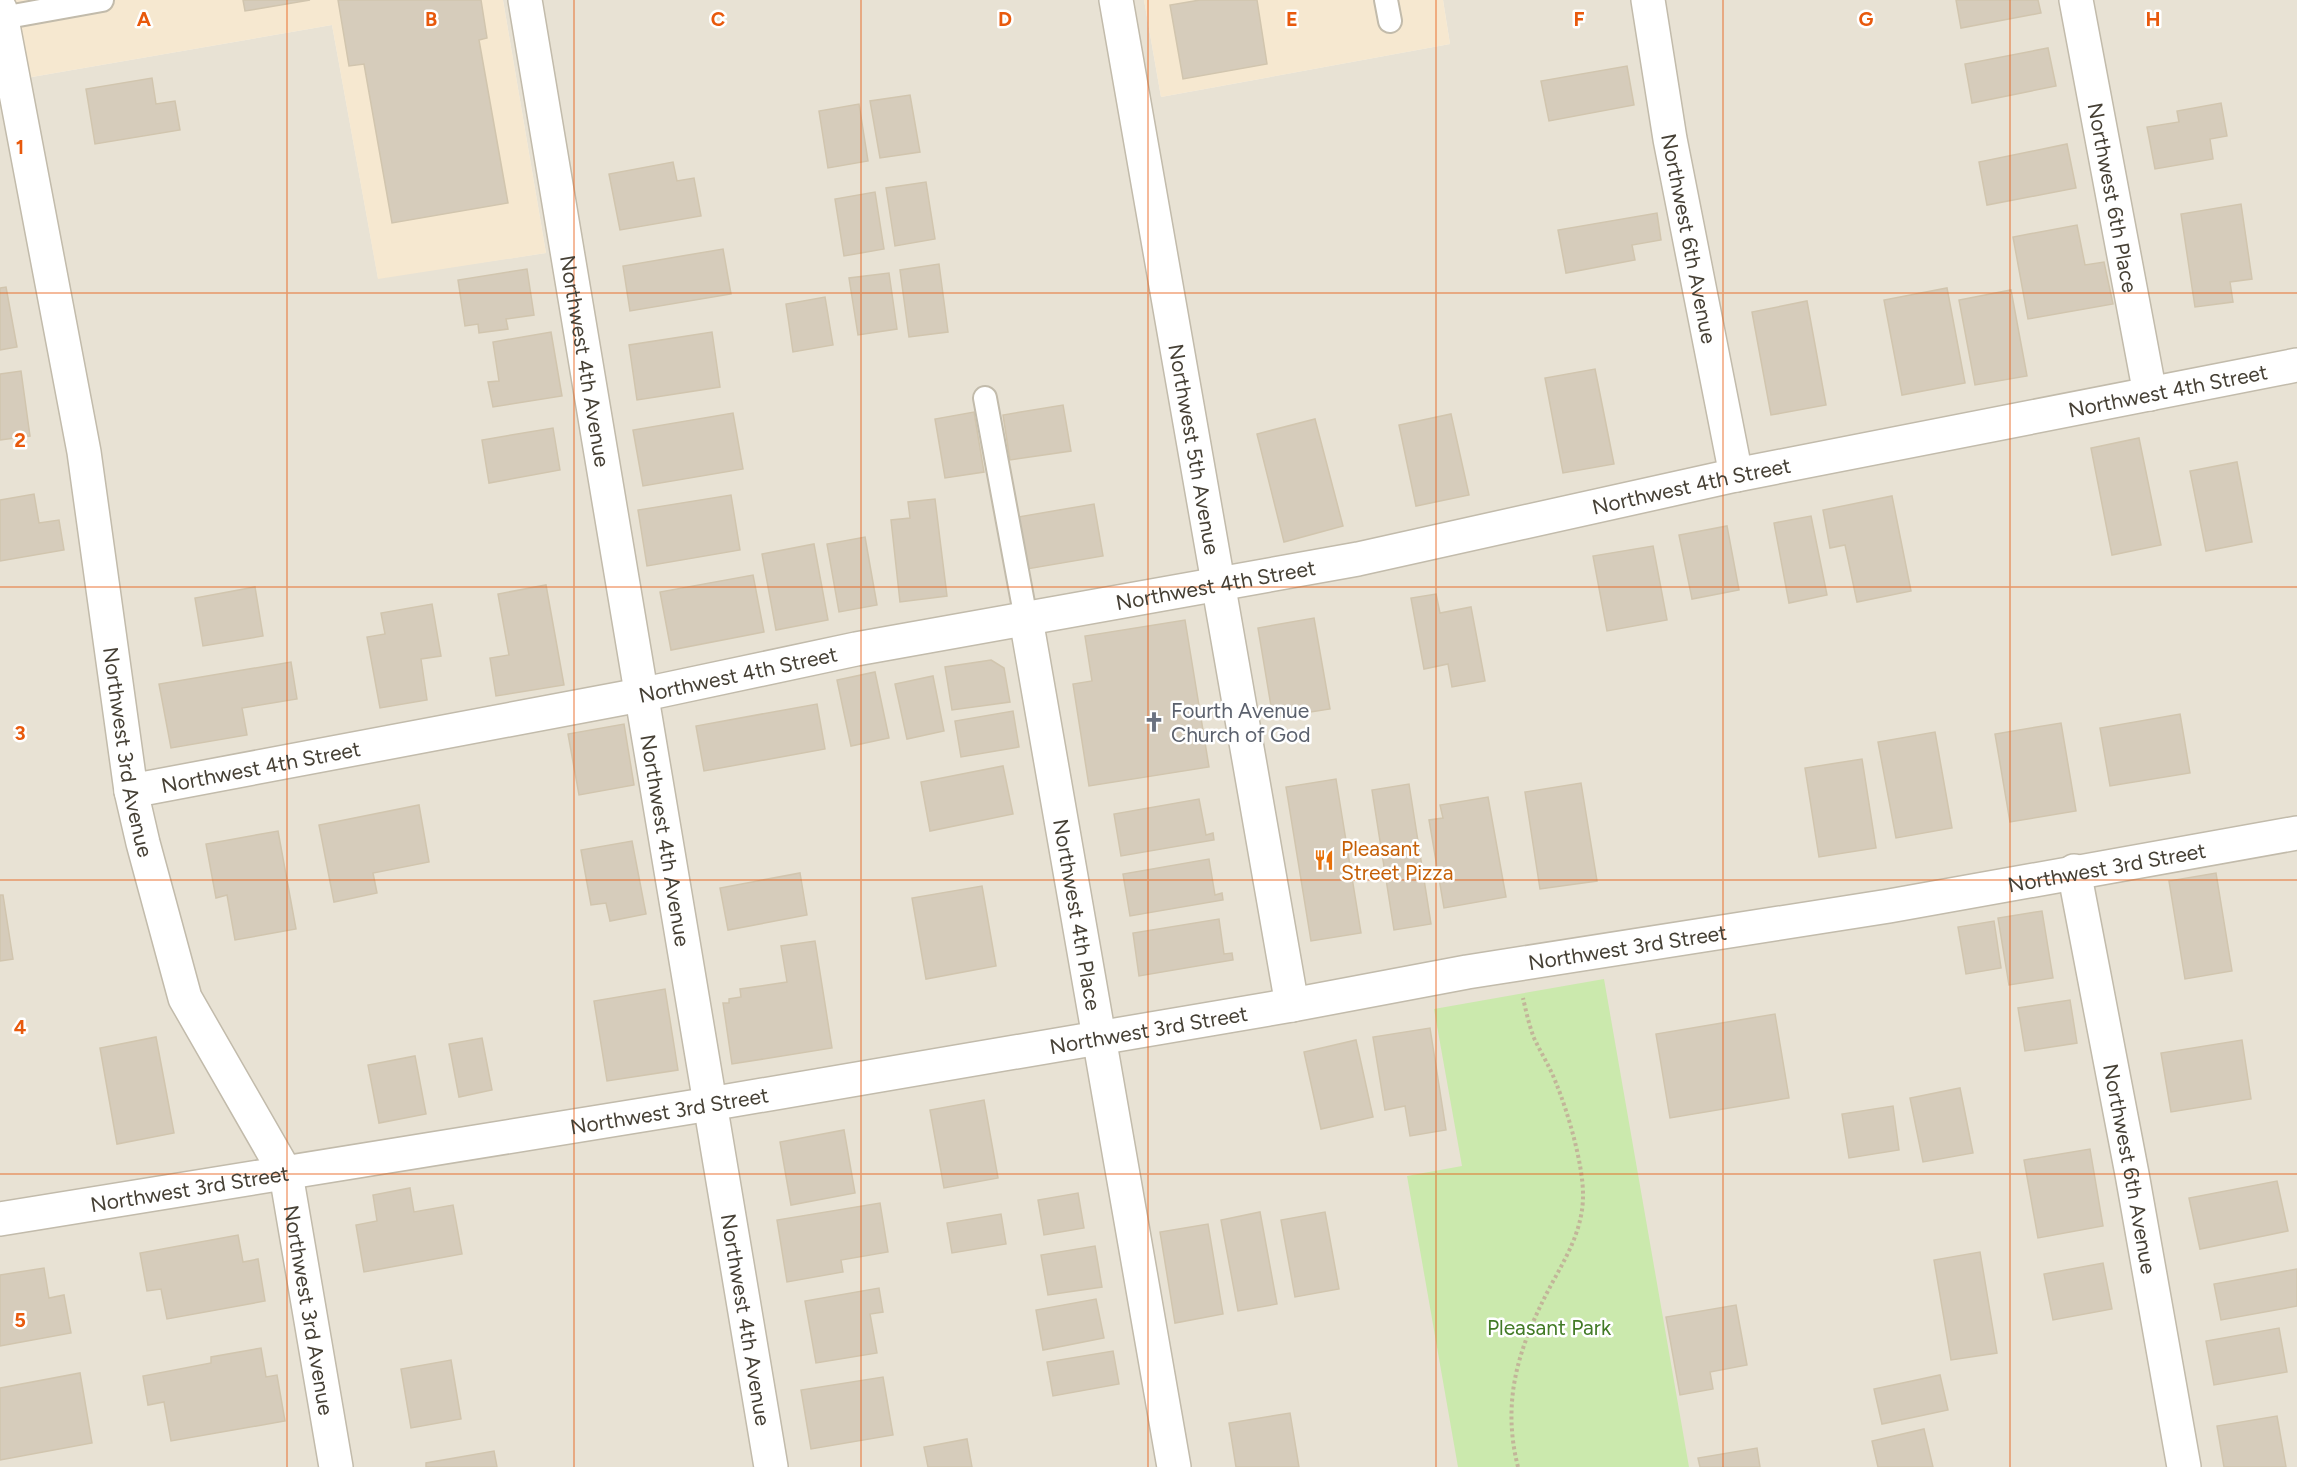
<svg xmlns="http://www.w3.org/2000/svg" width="2297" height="1467" font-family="Figtree,sans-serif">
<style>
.residential{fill:#e8e2d4}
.commercial{fill:#f6e8d0}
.green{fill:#cbe9ad}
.building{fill:#d6ccbb;stroke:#d1c5ae;stroke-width:1.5}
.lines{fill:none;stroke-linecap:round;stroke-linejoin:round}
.lane-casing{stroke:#c2bbab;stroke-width:26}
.street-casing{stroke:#c2bbab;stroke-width:36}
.path{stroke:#c2b599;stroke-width:4;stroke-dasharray:3 3;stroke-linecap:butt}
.lane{stroke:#fff;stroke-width:22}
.street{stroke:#fff;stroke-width:33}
.grid{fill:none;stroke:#e8590c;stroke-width:1.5;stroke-opacity:0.55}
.labels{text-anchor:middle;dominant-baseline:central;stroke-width:5;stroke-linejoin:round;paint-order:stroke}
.street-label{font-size:21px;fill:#464035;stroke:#fff}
.worship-label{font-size:21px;fill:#5b616d;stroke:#fff;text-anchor:start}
.food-label{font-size:21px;fill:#c56008;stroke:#fff;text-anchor:start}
.park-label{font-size:21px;fill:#427a26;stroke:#fff}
.grid-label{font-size:20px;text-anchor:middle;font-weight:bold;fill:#e8590c;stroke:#fff;stroke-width:5;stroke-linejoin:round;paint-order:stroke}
</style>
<rect width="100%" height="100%" fill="#f4f0e6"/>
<path class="residential" d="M 503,0 L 1144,0 L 1161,97 L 1450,44 L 1443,0 L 2297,0 L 2297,1467 L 0,1467 L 0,96 L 32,77 L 332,25 L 378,278 L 546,253 Z"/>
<path class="commercial" d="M 0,0 L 503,0 L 546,253 L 378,279 L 332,25 L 32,77 L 0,96 Z
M 1144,0 L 1443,0 L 1450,44 L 1161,97 Z"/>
<path class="green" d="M 1604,979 L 1689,1467 L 1458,1467 L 1407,1176 L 1462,1166 L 1434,1009 Z"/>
<path class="building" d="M 243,0 L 310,0 L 245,11 Z
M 338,0 L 481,0 L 487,38 L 479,40 L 508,203 L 392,223 L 364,64 L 349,66 Z
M 1200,0 L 1257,0 L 1267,64 L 1183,79 L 1170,5 Z
M 1956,0 L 2038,0 L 2041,13 L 1961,28 Z
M 2048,48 L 2056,86 L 1972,103 L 1965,64 Z
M 1627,66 L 1634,105 L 1549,121 L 1541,81 Z
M 152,78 L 156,104 L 175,101 L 180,130 L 95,144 L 86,89 Z
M 910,95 L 920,152 L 880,158 L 870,101 Z
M 2221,103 L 2227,136 L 2210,139 L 2213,159 L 2155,169 L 2147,127 L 2179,122 L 2177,111 Z
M 859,104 L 868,161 L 828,168 L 819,111 Z
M 2067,144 L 2076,188 L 1987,205 L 1979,162 Z
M 673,162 L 677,181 L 694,178 L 701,216 L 620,230 L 609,174 Z
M 926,182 L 935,239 L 895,246 L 886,188 Z
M 875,192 L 884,249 L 844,256 L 835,199 Z
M 2241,204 L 2252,279 L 2230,282 L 2233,302 L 2195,307 L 2181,214 Z
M 1657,213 L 1661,240 L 1632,245 L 1635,260 L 1566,273 L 1558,230 Z
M 2077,225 L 2085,265 L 2104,262 L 2113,304 L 2028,319 L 2013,237 Z
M 723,249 L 731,294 L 630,311 L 623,266 Z
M 939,264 L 948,332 L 909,337 L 900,270 Z
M 527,269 L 534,315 L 506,319 L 508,329 L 479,333 L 478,324 L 465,326 L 458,280 Z
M 889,273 L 897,329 L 858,335 L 849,278 Z
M 6,287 L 17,347 L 0,350 L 0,288 Z
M 1947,288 L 1965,383 L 1902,395 L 1884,300 Z
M 2011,290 L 2027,376 L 1975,385 L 1959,300 Z
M 825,297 L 833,345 L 793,352 L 786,304 Z
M 1807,301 L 1826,405 L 1771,415 L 1752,312 Z
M 551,332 L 562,396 L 493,407 L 488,382 L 499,381 L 493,342 Z
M 712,332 L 720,387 L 637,400 L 629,345 Z
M 1595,369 L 1614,464 L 1563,473 L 1545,378 Z
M 21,371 L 30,436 L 0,440 L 0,374 Z
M 1063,405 L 1071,451 L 1010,460 L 1003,415 Z
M 974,412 L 984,472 L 945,478 L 935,419 Z
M 733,413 L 743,469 L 643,486 L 633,430 Z
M 1451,414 L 1469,495 L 1416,506 L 1399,425 Z
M 1315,419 L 1343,526 L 1284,542 L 1257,434 Z
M 553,428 L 560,470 L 489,483 L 482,440 Z
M 2139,438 L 2161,545 L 2112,555 L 2091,448 Z
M 2237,462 L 2252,542 L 2206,551 L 2190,471 Z
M 34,494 L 39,523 L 59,520 L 64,550 L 0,561 L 0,500 Z
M 731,495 L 740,550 L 647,566 L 638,510 Z
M 1892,496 L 1911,591 L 1857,602 L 1845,545 L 1830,548 L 1823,510 Z
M 935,499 L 947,596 L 900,602 L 891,520 L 910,518 L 908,502 Z
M 1094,504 L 1103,556 L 1027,569 L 1018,517 Z
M 1811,516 L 1827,595 L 1789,603 L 1774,523 Z
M 1727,526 L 1739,590 L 1692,599 L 1679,535 Z
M 865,537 L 877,605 L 839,612 L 827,544 Z
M 814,544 L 828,620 L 776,630 L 762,554 Z
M 1653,546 L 1667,620 L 1607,631 L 1593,556 Z
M 753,575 L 764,632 L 671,650 L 660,592 Z
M 546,585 L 564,685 L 496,696 L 490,658 L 509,655 L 498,594 Z
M 255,587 L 263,636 L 203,646 L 195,598 Z
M 1436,594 L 1440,613 L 1471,607 L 1485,681 L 1452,687 L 1448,664 L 1424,669 L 1411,598 Z
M 432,604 L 441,656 L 421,659 L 427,700 L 380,708 L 367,637 L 385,634 L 381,613 Z
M 1314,618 L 1330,709 L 1273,718 L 1258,628 Z
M 1185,620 L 1209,767 L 1089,786 L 1073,684 L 1092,681 L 1085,636 Z
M 991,660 L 1004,668 L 1010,702 L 952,710 L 945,667 Z
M 291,662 L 297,699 L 242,708 L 247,735 L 171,748 L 159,684 Z
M 875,672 L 889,738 L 851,746 L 837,680 Z
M 933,676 L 944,731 L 907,739 L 895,684 Z
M 817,704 L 825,749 L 704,771 L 696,726 Z
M 1013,711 L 1019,747 L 961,757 L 955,721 Z
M 2180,714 L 2190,773 L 2110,786 L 2100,728 Z
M 2061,723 L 2076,811 L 2010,822 L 1995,734 Z
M 624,724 L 634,785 L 579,795 L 568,734 Z
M 1935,732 L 1952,828 L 1896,838 L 1878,742 Z
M 1862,759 L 1876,848 L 1819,857 L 1805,768 Z
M 1003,766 L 1013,814 L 930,831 L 921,782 Z
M 1336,779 L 1361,933 L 1311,941 L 1286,787 Z
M 1581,783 L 1597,881 L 1540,889 L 1525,792 Z
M 1409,784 L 1431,924 L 1394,930 L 1372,790 Z
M 1488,797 L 1506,897 L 1444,908 L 1429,820 L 1443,818 L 1440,805 Z
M 1199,799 L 1206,835 L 1213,833 L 1214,840 L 1121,856 L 1114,814 Z
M 419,805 L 429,862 L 373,873 L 377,893 L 334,902 L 319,825 Z
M 278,831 L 296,929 L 235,940 L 227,895 L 216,898 L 206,844 Z
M 632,841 L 646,914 L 610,921 L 606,903 L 591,905 L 581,850 Z
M 1209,859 L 1215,895 L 1222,893 L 1223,900 L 1130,916 L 1123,874 Z
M 800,873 L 807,915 L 728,930 L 720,888 Z
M 2216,873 L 2232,971 L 2185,979 L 2169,881 Z
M 982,886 L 996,966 L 926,979 L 912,898 Z
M 0,895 L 3,895 L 13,959 L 0,961 Z
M 2042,911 L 2053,978 L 2009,985 L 1998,918 Z
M 1219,919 L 1224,954 L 1232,953 L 1233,960 L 1139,976 L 1133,933 Z
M 1994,921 L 2001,968 L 1966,974 L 1958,927 Z
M 815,941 L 832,1048 L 732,1064 L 723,1003 L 729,1003 L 729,999 L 741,997 L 740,989 L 787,982 L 781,946 Z
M 665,989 L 678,1070 L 607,1081 L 594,1001 Z
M 2070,1000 L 2077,1043 L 2025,1051 L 2018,1008 Z
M 1775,1014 L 1789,1098 L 1670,1118 L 1656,1034 Z
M 1430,1028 L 1446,1130 L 1410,1136 L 1405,1106 L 1385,1110 L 1373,1037 Z
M 156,1037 L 174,1133 L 117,1144 L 100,1048 Z
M 482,1038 L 492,1090 L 459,1097 L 449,1044 Z
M 1356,1040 L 1373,1117 L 1321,1129 L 1304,1052 Z
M 2242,1040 L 2251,1099 L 2171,1112 L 2161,1053 Z
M 415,1056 L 426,1114 L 379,1123 L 368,1065 Z
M 1960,1088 L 1973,1153 L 1923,1162 L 1910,1098 Z
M 984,1100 L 998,1178 L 944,1188 L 930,1110 Z
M 1893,1106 L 1899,1150 L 1849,1158 L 1842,1114 Z
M 844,1130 L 855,1193 L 791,1205 L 780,1142 Z
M 2090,1149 L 2103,1226 L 2038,1238 L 2024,1160 Z
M 2277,1181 L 2288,1231 L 2200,1249 L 2189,1198 Z
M 410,1188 L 414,1212 L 453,1205 L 462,1254 L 364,1272 L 356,1225 L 377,1221 L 373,1195 Z
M 1078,1193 L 1084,1228 L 1044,1235 L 1038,1200 Z
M 880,1203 L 888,1252 L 841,1260 L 843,1272 L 787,1282 L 777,1220 Z
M 1260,1212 L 1277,1304 L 1238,1311 L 1221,1220 Z
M 1325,1212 L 1339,1289 L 1295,1297 L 1281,1220 Z
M 1001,1214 L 1006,1244 L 952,1253 L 947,1223 Z
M 1208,1224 L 1223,1314 L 1175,1323 L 1160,1232 Z
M 238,1235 L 243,1262 L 258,1259 L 265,1301 L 167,1319 L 161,1289 L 147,1291 L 140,1253 Z
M 1095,1246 L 1102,1287 L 1048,1295 L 1041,1255 Z
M 1980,1252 L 1997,1353 L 1951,1360 L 1934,1260 Z
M 2103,1263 L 2112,1309 L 2053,1320 L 2044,1274 Z
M 44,1268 L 49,1298 L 64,1295 L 71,1333 L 0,1346 L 0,1275 Z
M 2297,1269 L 2297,1306 L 2221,1320 L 2214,1284 Z
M 879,1288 L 883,1312 L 870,1314 L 877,1353 L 816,1363 L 805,1301 Z
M 1096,1299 L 1104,1338 L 1043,1350 L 1036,1310 Z
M 1736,1305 L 1747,1365 L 1710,1372 L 1713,1389 L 1680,1395 L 1666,1317 Z
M 2279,1328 L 2287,1372 L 2214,1385 L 2206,1341 Z
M 261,1348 L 266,1377 L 277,1375 L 285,1421 L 171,1441 L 164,1402 L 148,1405 L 143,1376 L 211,1363 L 211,1357 Z
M 1113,1351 L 1119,1384 L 1053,1396 L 1047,1362 Z
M 451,1360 L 461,1419 L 411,1428 L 401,1369 Z
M 80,1373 L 92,1443 L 0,1460 L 0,1388 Z
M 1940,1375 L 1948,1410 L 1882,1424 L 1874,1389 Z
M 883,1377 L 893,1435 L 811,1449 L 801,1390 Z
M 1290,1413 L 1299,1467 L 1236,1467 L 1229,1423 Z
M 2277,1416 L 2286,1467 L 2224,1467 L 2217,1426 Z
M 1924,1429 L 1933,1467 L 1878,1467 L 1872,1441 Z
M 967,1439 L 972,1467 L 928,1467 L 924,1447 Z
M 1757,1448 L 1760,1467 L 1700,1467 L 1698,1458 Z
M 494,1451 L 497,1467 L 426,1467 L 426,1463 Z"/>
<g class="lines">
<g class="lane-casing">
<path id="lane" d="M 1386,0 L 1390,21
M 2,18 L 102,0
M 985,398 L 1026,619"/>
</g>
<g class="street-casing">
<g id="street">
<path id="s1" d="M 525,0 L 771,1467"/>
<path id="s2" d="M 1116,0 L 1292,1005"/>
<path id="s3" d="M 1648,0 L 1670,139 L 1736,475"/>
<path id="s4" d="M 2076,0 L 2150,394"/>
<path id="s5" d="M 0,9 L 84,452 L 131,791 L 143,843 L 185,998 L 286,1174 L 336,1467"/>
<path id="s6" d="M 1026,619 L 1174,1467"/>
<path id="s7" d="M 131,791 L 640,695 L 856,649 L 1358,559 L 1736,475 L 2297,365"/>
<path id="s8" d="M 2074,871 L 2132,1174 L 2184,1467"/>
<path id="s9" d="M 0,1219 L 710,1104 L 1292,1005 L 1467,972 L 1889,906 L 2297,833"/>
</g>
</g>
<path class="path" d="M 1518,1467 C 1501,1400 1519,1346 1550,1287 C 1565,1259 1582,1232 1583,1198 C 1584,1167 1568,1112 1556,1083 C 1550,1067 1541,1053 1534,1038 C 1529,1025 1526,1011 1523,998"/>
<use href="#lane" class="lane"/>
<use href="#street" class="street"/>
</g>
<path class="grid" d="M 287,0 L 287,1467M 574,0 L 574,1467M 861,0 L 861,1467M 1148,0 L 1148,1467M 1436,0 L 1436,1467M 1723,0 L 1723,1467M 2010,0 L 2010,1467M 0,293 L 2297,293M 0,587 L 2297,587M 0,880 L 2297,880M 0,1174 L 2297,1174"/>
<defs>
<g id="church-bare" transform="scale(1.62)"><path d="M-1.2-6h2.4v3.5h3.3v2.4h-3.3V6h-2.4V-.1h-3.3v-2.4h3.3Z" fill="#6b7280" stroke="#fff" stroke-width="2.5" paint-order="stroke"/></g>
<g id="restaurant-bare" transform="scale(1.62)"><path d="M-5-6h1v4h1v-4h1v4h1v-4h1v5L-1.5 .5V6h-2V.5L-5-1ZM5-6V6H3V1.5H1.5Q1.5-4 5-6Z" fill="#e8710a" stroke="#fff" stroke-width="2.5" paint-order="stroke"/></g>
</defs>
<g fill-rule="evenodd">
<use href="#church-bare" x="1154" y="722"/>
<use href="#restaurant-bare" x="1324" y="860"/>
</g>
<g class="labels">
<g class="street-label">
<text stroke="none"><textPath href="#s4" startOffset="201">Northwest 6th Place</textPath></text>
<text stroke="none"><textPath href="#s3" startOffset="242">Northwest 6th Avenue</textPath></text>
<text stroke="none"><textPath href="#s1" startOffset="366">Northwest 4th Avenue</textPath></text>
<text stroke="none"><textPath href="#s7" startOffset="2076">Northwest 4th Street</textPath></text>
<text stroke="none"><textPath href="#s2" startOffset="456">Northwest 5th Avenue</textPath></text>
<text stroke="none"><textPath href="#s7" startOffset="1590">Northwest 4th Street</textPath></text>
<text stroke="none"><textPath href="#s7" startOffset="1104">Northwest 4th Street</textPath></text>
<text stroke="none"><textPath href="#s7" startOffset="618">Northwest 4th Street</textPath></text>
<text stroke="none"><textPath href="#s5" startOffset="754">Northwest 3rd Avenue</textPath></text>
<text stroke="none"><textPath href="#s7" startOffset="132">Northwest 4th Street</textPath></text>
<text stroke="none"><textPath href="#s1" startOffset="852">Northwest 4th Avenue</textPath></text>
<text stroke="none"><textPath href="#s9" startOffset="2136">Northwest 3rd Street</textPath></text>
<text stroke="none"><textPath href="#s6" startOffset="300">Northwest 4th Place</textPath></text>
<text stroke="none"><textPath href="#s9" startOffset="1650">Northwest 3rd Street</textPath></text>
<text stroke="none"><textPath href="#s9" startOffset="1164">Northwest 3rd Street</textPath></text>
<text stroke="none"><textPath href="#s9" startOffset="678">Northwest 3rd Street</textPath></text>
<text stroke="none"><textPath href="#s8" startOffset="303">Northwest 6th Avenue</textPath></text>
<text stroke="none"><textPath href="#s9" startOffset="192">Northwest 3rd Street</textPath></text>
<text stroke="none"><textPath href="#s5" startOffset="1348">Northwest 3rd Avenue</textPath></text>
<text stroke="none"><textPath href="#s1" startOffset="1338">Northwest 4th Avenue</textPath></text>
</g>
<g class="worship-label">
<text x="1171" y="710">Fourth Avenue<tspan x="1171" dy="24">Church of God</tspan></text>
</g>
<g class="food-label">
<text x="1341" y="848">Pleasant<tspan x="1341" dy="24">Street Pizza</tspan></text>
</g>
<g class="park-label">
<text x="1549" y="1327">Pleasant Park</text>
</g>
</g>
<g class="grid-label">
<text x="144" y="26">A</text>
<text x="431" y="26">B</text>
<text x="718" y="26">C</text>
<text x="1005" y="26">D</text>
<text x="1292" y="26">E</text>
<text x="1579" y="26">F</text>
<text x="1866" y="26">G</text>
<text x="2153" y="26">H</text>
<text x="20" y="154">1</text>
<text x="20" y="447">2</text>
<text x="20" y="740">3</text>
<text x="20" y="1034">4</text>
<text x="20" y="1327">5</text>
</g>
</svg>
